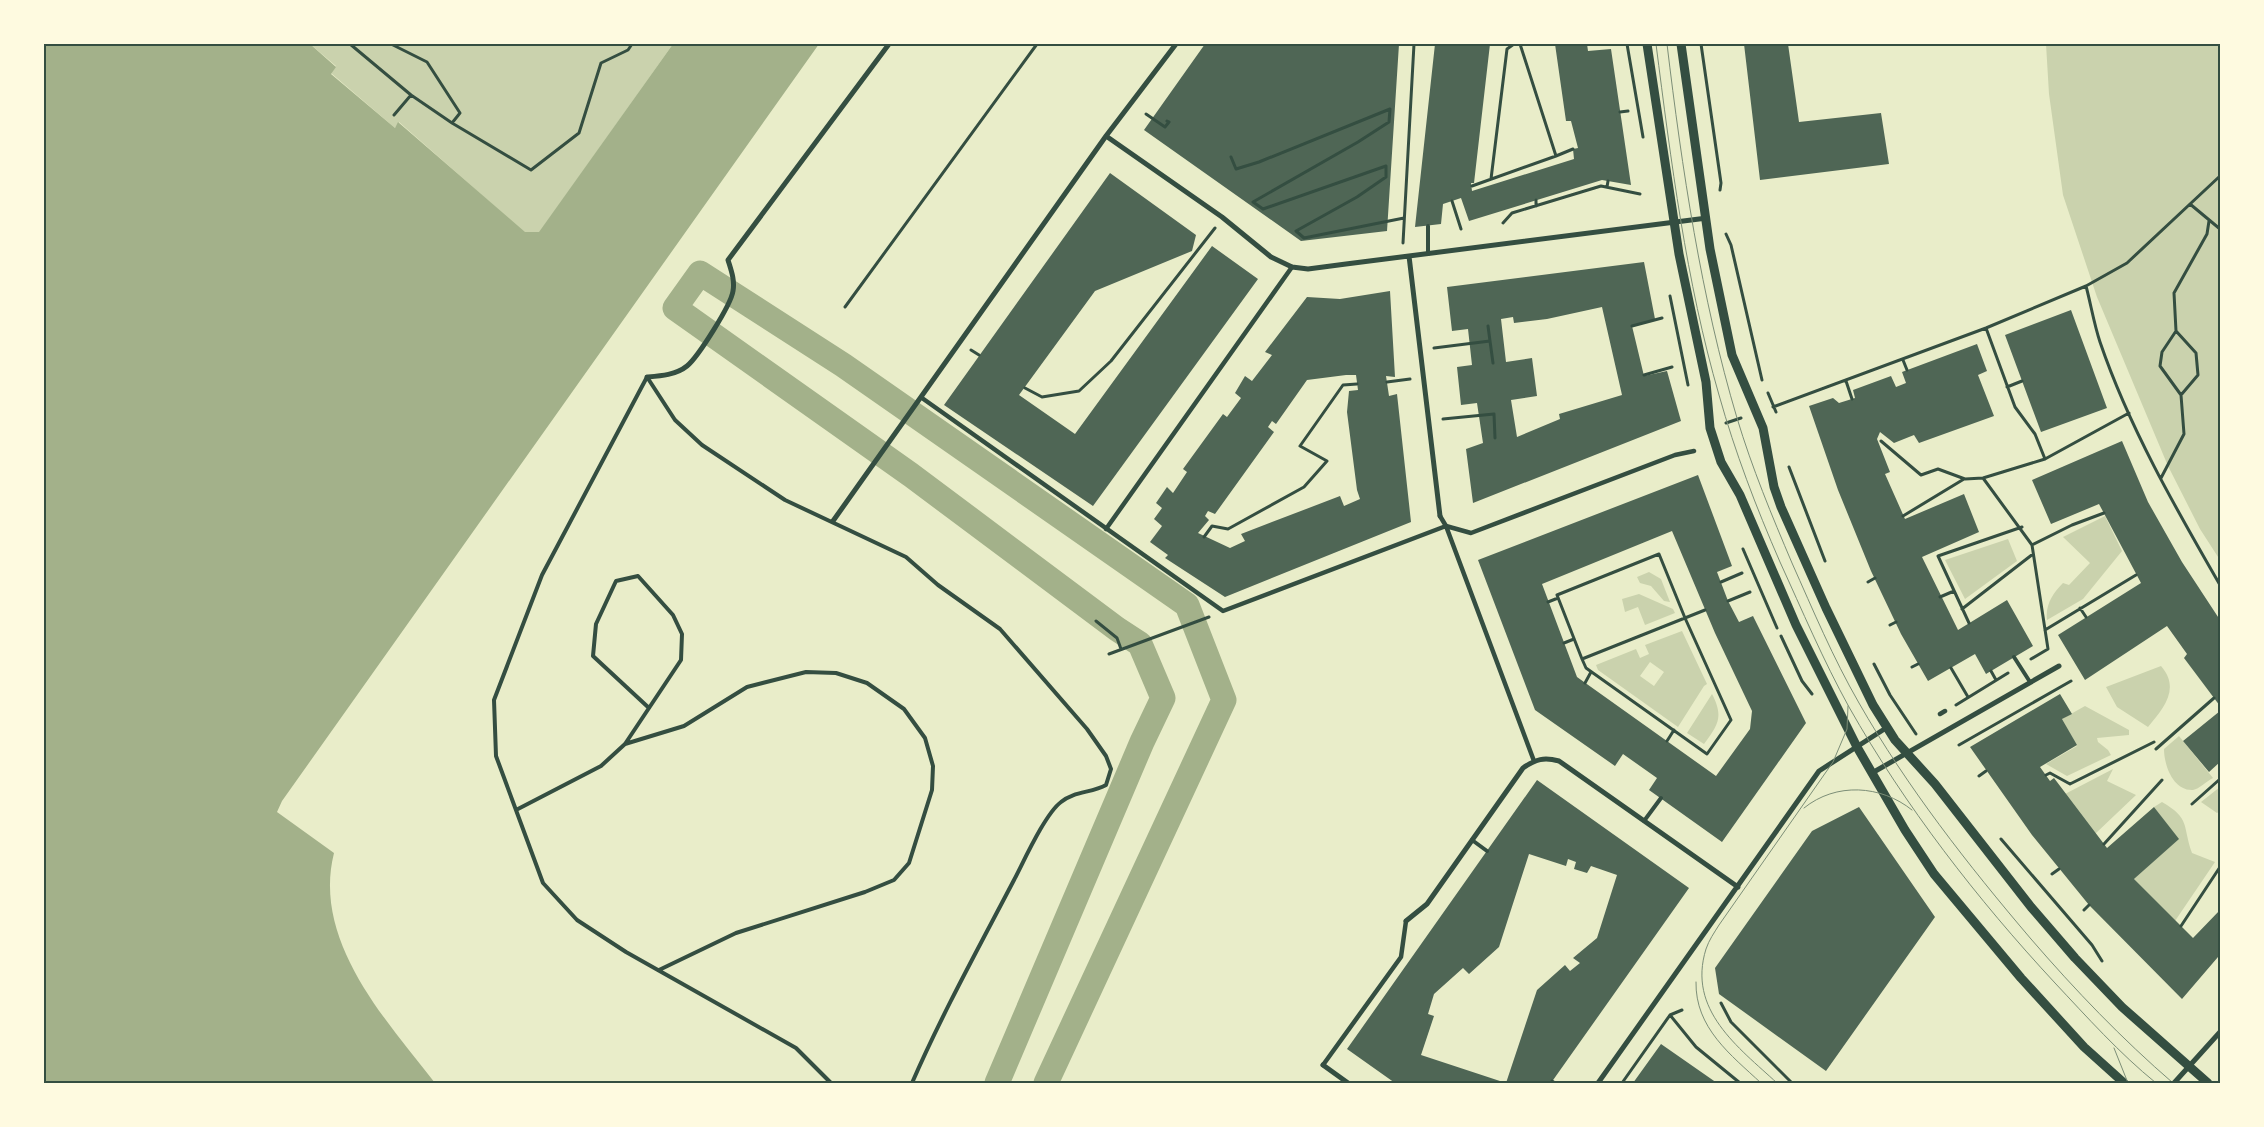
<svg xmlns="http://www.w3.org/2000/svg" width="2264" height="1127" font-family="'Roboto Condensed',sans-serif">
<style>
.green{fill:#cad2ad;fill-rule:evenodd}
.water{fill:#a3b18a}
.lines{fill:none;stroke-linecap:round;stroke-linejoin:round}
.canal{stroke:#a3b18a;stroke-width:25}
.building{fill:#4f6655;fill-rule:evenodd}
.path{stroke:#344e41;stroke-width:3}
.service{stroke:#344e41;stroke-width:4}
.pedestrian{stroke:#344e41;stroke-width:4.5}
.minor{stroke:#344e41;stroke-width:5}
.tertiary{stroke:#344e41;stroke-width:9}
.tram{stroke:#7c8e77;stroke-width:1}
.neatline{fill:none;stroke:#344e41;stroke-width:2}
</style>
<rect width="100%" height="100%" fill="#e9edc9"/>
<path class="green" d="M 310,44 L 673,44 L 539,233 L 525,233 L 399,122 L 395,128 L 331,73 L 336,66 Z
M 2046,44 L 2220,44 L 2220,560 L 2200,529 L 2168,466 L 2097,297 L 2063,195 L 2049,94 Z
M 2105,516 L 2122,551 L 2083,599 L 2047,620 C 2045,605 2053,593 2063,583 L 2069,585 L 2090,563 L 2063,537 Z
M 2008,539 L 2017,561 L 1965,599 L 1945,560 Z
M 1649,572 L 1661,579 L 1670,602 L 1664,601 L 1651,586 L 1640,583 L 1637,577 Z
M 1639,594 L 1673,609 L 1675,613 L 1645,625 L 1638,607 L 1625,612 L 1622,599 Z
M 1682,631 L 1707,684 L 1704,686 L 1678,727 L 1598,670 L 1596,665 L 1636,649 L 1640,658 L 1649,654 L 1645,645 ZM 1650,662 L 1664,672 L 1654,686 L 1640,676 Z
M 2161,666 C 2181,689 2163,709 2148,727 L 2117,707 L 2106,687 Z
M 1712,694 C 1724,717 1718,725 1704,744 L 1687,733 Z
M 2085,706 L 2129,730 L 2129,735 L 2097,738 L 2098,742 L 2108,750 L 2111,755 L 2067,776 L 2046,764 L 2077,746 L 2062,719 Z
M 2179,736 L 2213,778 C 2207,781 2199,789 2193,790 C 2173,791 2164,765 2164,749 Z
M 2113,769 L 2107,781 L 2136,795 L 2095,834 L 2065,794 Z
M 2220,787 L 2220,811 L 2217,813 L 2201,802 Z
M 2162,802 C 2191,819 2182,825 2192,853 L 2215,862 L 2175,921 L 2134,879 L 2178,839 L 2154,807 Z"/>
<path class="water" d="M 44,44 L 310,44 L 336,67 L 331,74 L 395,128 L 398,122 L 525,232 L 539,232 L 673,44 L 819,44 L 282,801 L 277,812 L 334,853 C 312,940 385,1019 435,1083 L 44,1083 Z"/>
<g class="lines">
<path class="canal" d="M 997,1083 L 1142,742 L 1163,698 L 1140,644 L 1117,629 L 911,475 L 675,308 L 700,273 L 843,365 L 1187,605 L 1224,700 L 1046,1083"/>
</g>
<path class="building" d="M 1205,44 L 1399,44 L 1387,231 L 1301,241 L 1144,130 Z
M 1435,44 L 1490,44 L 1474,183 L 1471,183 L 1472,191 L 1574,159 L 1573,149 L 1578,148 L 1571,121 L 1566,121 L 1555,44 L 1587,44 L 1588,51 L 1611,49 L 1631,185 L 1602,180 L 1469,221 L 1461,198 L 1443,204 L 1441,224 L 1415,227 Z
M 1744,44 L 1788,44 L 1799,122 L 1881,113 L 1889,164 L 1760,180 Z
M 1110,173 L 1196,235 L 1192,251 L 1095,291 L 1019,395 L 1075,434 L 1212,246 L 1258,279 L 1093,506 L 944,405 Z
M 1644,262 L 1655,319 L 1632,326 L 1644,376 L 1667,371 L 1681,421 L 1473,503 L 1466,449 L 1483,443 L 1477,403 L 1461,405 L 1457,367 L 1472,365 L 1468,329 L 1452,331 L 1447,287 ZM 1602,307 L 1622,395 L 1559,414 L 1560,419 L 1517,437 L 1511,400 L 1537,396 L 1532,358 L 1506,362 L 1501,319 L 1513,317 L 1514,323 L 1547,319 Z
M 1390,291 L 1395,377 L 1386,376 L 1389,396 L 1397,394 L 1411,522 L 1225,597 L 1165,558 L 1168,555 L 1150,542 L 1162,526 L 1154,519 L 1162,508 L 1156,503 L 1167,487 L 1173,493 L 1187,472 L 1183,469 L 1223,414 L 1227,417 L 1241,398 L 1235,393 L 1245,376 L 1252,381 L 1272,355 L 1265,352 L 1307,297 L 1340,299 ZM 1346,375 L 1356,375 L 1358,390 L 1349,391 L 1347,412 L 1357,490 L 1360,499 L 1344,506 L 1340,496 L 1241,534 L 1245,541 L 1230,548 L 1198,533 L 1209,520 L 1205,516 L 1208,511 L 1215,514 L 1274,432 L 1268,427 L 1272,421 L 1276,424 L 1307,380 Z
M 2071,310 L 2107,408 L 2041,432 L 2005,335 Z
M 1977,344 L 1987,371 L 1978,375 L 1994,416 L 1919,443 L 1914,435 L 1894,443 L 1880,432 L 1877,439 L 1890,472 L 1885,474 L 1905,519 L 1964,494 L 1979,532 L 1922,557 L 1958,630 L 2007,600 L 2033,646 L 1986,674 L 1975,654 L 1928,681 L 1901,634 L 1871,571 L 1838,490 L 1809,406 L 1833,398 L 1839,403 L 1855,398 L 1853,390 L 1891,376 L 1896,387 L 1906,383 L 1902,372 Z
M 2122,441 L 2148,502 L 2182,562 L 2220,620 L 2220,706 L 2184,658 L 2187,654 L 2167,626 L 2085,680 L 2058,635 L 2141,583 L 2099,504 L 2051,524 L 2032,480 Z
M 1698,475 L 1732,566 L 1717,572 L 1728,601 L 1739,622 L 1753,616 L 1806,723 L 1722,842 L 1649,790 L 1657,778 L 1623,754 L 1615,766 L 1535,710 L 1478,560 ZM 1672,531 L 1715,633 L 1752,711 L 1750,729 L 1716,776 L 1577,677 L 1542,584 Z
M 2060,694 L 2072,714 L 2062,719 L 2077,745 L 2040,767 L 2050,781 L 2054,778 L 2107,848 L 2154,807 L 2179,839 L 2134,879 L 2193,938 L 2220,910 L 2220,960 L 2218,957 L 2182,999 L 2089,905 L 2032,835 L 1970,747 Z
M 2220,711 L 2220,762 L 2209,772 L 2183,741 Z
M 1537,780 L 1689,888 L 1551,1083 L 1506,1083 L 1537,990 L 1565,965 L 1570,971 L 1580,963 L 1573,958 L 1597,938 L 1617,875 L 1591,866 L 1587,873 L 1574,869 L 1576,862 L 1568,859 L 1566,866 L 1529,854 L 1499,947 L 1469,974 L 1463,968 L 1434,994 L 1428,1014 L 1434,1016 L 1421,1055 L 1506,1083 L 1395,1083 L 1347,1049 Z
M 1859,807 L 1935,917 L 1826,1071 L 1719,994 L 1715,968 L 1812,831 Z
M 1661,1044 L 1717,1083 L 1633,1083 Z"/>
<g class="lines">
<path class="path" d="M 350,44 L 411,95 L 452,123 L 531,170 L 579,133 L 601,63 L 628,50 L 632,44
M 391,44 L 427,62 L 460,113 L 452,123
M 1520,44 L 1556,156 L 1573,149
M 1587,44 L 1588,44
M 1627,44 L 1643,137
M 1701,44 L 1721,183 L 1720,190
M 1620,112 L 1628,111
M 1146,114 L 1165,127 L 1169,122 L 1167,121
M 394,115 L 411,95
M 1231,157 L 1236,169 L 1259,162 L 1390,109 L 1389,122 L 1358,142 L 1253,202 L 1263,209 L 1386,166 L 1386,177 L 1357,197 L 1296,231 L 1304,238 L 1404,218
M 1491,179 L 1507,49 L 1514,44
M 1472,186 L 1556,156
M 1607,187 L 1608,181
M 1536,200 L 1536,206
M 1452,201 L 1461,229
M 2190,204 L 2220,229
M 1503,223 L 1512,213 L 1601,186 L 1640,194
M 1726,234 L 1731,245 L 1762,380
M 1403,243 L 1414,44
M 2086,286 C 2091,305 2094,324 2100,342 C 2129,427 2175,507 2220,585
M 1670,296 L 1688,385
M 845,307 L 1037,44
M 1632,326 L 1662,318
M 1986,328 L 2015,407 L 2035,434 L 2045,459
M 2176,331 L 2196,353 L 2198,375 L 2181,395
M 1490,341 L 1493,363
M 1434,348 L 1490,341 L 1488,326
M 971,350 L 979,355
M 1903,360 L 1907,370
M 1644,375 L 1672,367
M 1846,381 L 1852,399
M 1387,382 L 1410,379
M 2007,387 L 2022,381
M 1025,388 L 1042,397 L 1079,391 L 1111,361 L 1215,228
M 1768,393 L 1776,412
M 1773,407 L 1986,328 L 2086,286 L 2127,263 L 2220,176
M 1443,419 L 1494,414 L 1495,438
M 1726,423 L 1741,418
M 1881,441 L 1921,475 L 1938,469 L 1965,479 L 1983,478 L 2045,459 L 2129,413
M 1789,467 L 1825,561
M 1983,478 L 2032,545 L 2048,649 L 2031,659
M 2161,478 L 2184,434 L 2181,395 L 2160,366 L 2162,352 L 2176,331 L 2174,293 L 2207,234 L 2209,221
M 1903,516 L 1964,479
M 1204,537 L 1212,526 L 1228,529 L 1304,487 L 1327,461 L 1300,446 L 1343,385 L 1357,384
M 2032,545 L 2072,525 L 2104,513
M 1743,549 L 1777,628
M 1721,582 L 1742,573
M 1868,582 L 1875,578
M 1940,597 L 1954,591
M 1728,601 L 1750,592
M 1548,602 L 1558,598
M 2080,608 L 2086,617
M 1962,609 L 2033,554
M 1096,621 L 1117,638 L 1121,649
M 1969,623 L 1938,556 L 2022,527
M 1890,625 L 1896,622
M 2045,630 L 2136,575
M 1781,636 L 1802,681 L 1812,694
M 1564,643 L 1574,639
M 1109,654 L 1209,617
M 1582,659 L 1586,668 L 1707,754 L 1731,720 L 1685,618 L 1659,554 L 1557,595 L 1582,659 L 1705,610
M 1874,664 L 1890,695 L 1916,734
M 1912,667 L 1918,664
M 1951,668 L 1968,697
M 1991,671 L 1996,680
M 1585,683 L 1591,672
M 1956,705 L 2008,673
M 1667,741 L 1674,730
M 1959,745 L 2071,681
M 2156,749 L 2214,698
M 2046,775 L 2050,773 L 2070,784 L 2154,742
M 1979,776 L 1986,771
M 2192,804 L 2220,779
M 2001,839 L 2092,945 L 2102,961
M 2104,844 L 2162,780
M 2052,874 L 2059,869
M 2084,910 L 2089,905
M 2181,926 L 2220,867
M 1721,1003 L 1731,1022 L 1792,1083
M 1670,1015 L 1696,1047 L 1740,1083
M 1552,1081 L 1555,1083
M 1622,1083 L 1670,1015 L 1682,1010"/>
<path class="service" d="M 1428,254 L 1428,226
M 2014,657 L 2030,682
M 625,744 L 684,726 L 747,687 L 806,672 L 836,673 L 867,683 L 904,709 L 925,738 L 933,766 L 932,790 L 909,863 L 894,880 L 865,892 L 736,933 L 659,970
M 516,810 L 601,766 L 625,744 L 681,660 L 682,634 L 673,615 L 638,576 L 616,581 L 596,624 L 593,656 L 649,708
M 1644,821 L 1661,798
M 1472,840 L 1487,851
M 831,1083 L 796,1048 L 626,952 L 577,920 L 543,883 L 496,756 L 494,700 L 542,575 L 647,377 L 675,420 L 702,445 L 785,500 L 906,557 L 938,585 L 1000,629 L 1087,729 L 1106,756 L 1111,769 L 1106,785 C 1092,793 1074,791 1061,802 C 1045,814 1024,861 1014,880 C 979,947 942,1014 912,1083"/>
<path class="pedestrian" d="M 922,398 L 1223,611 L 1446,526 L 1534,761
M 1440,516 L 1446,526 L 1471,533 L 1675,455 L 1694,451
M 1106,529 L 1292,267
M 1940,714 L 1945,711
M 1323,1065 L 1401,957 L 1406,921"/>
<path class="minor" d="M 1106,136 L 1222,217 L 1271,257 L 1292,267 L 1308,269 L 1346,264 L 1707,218
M 1409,256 L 1440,516
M 647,377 C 660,376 676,375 687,366 C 698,357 731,305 733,291 C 735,280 731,270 728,260 L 889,44
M 833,521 L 1106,136 L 1176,44
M 1872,773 L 2059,666
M 1406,921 L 1427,904 L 1523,768 C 1536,759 1544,757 1559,761 L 1738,887
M 1323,1065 L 1348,1083
M 1598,1083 L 1819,771 L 1886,728
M 2174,1083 L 2220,1032"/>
<path class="tertiary" d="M 1647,44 L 1679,254 L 1706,382 L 1710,428 L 1721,462 L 1740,495 L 1796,625 L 1857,747 L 1905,830 L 1934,874 L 2021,978 L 2084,1047 L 2124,1083
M 1681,44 L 1710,249 L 1732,355 L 1763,428 L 1774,487 L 1781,507 L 1826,608 L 1873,705 L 1895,740 L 1935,784 L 2031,907 L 2075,958 L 2122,1007 L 2208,1083"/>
<path class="tram" d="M 1656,44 C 1671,161 1686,281 1719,395 C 1735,452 1756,507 1780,562 C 1802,610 1823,660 1849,707 C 1905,806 1977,899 2055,983 C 2087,1017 2119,1053 2156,1083
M 1667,44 C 1682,169 1701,297 1737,418 C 1752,468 1772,516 1792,563 C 1813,610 1833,658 1859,703 C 1907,787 1968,865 2031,939 C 2075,990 2122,1039 2173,1083
M 1804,808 C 1836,782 1881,785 1912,810
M 1696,982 C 1695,1028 1731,1055 1761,1083
M 2114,1048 L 2128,1083
M 1777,1083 C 1738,1047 1687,1010 1706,949 C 1709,940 1714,933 1719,925 L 1833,762 L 1847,729 L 1848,706"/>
</g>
<rect width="2264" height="1127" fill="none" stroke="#fefae0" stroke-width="90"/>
<rect x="45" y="45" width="2174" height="1037" class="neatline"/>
</svg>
